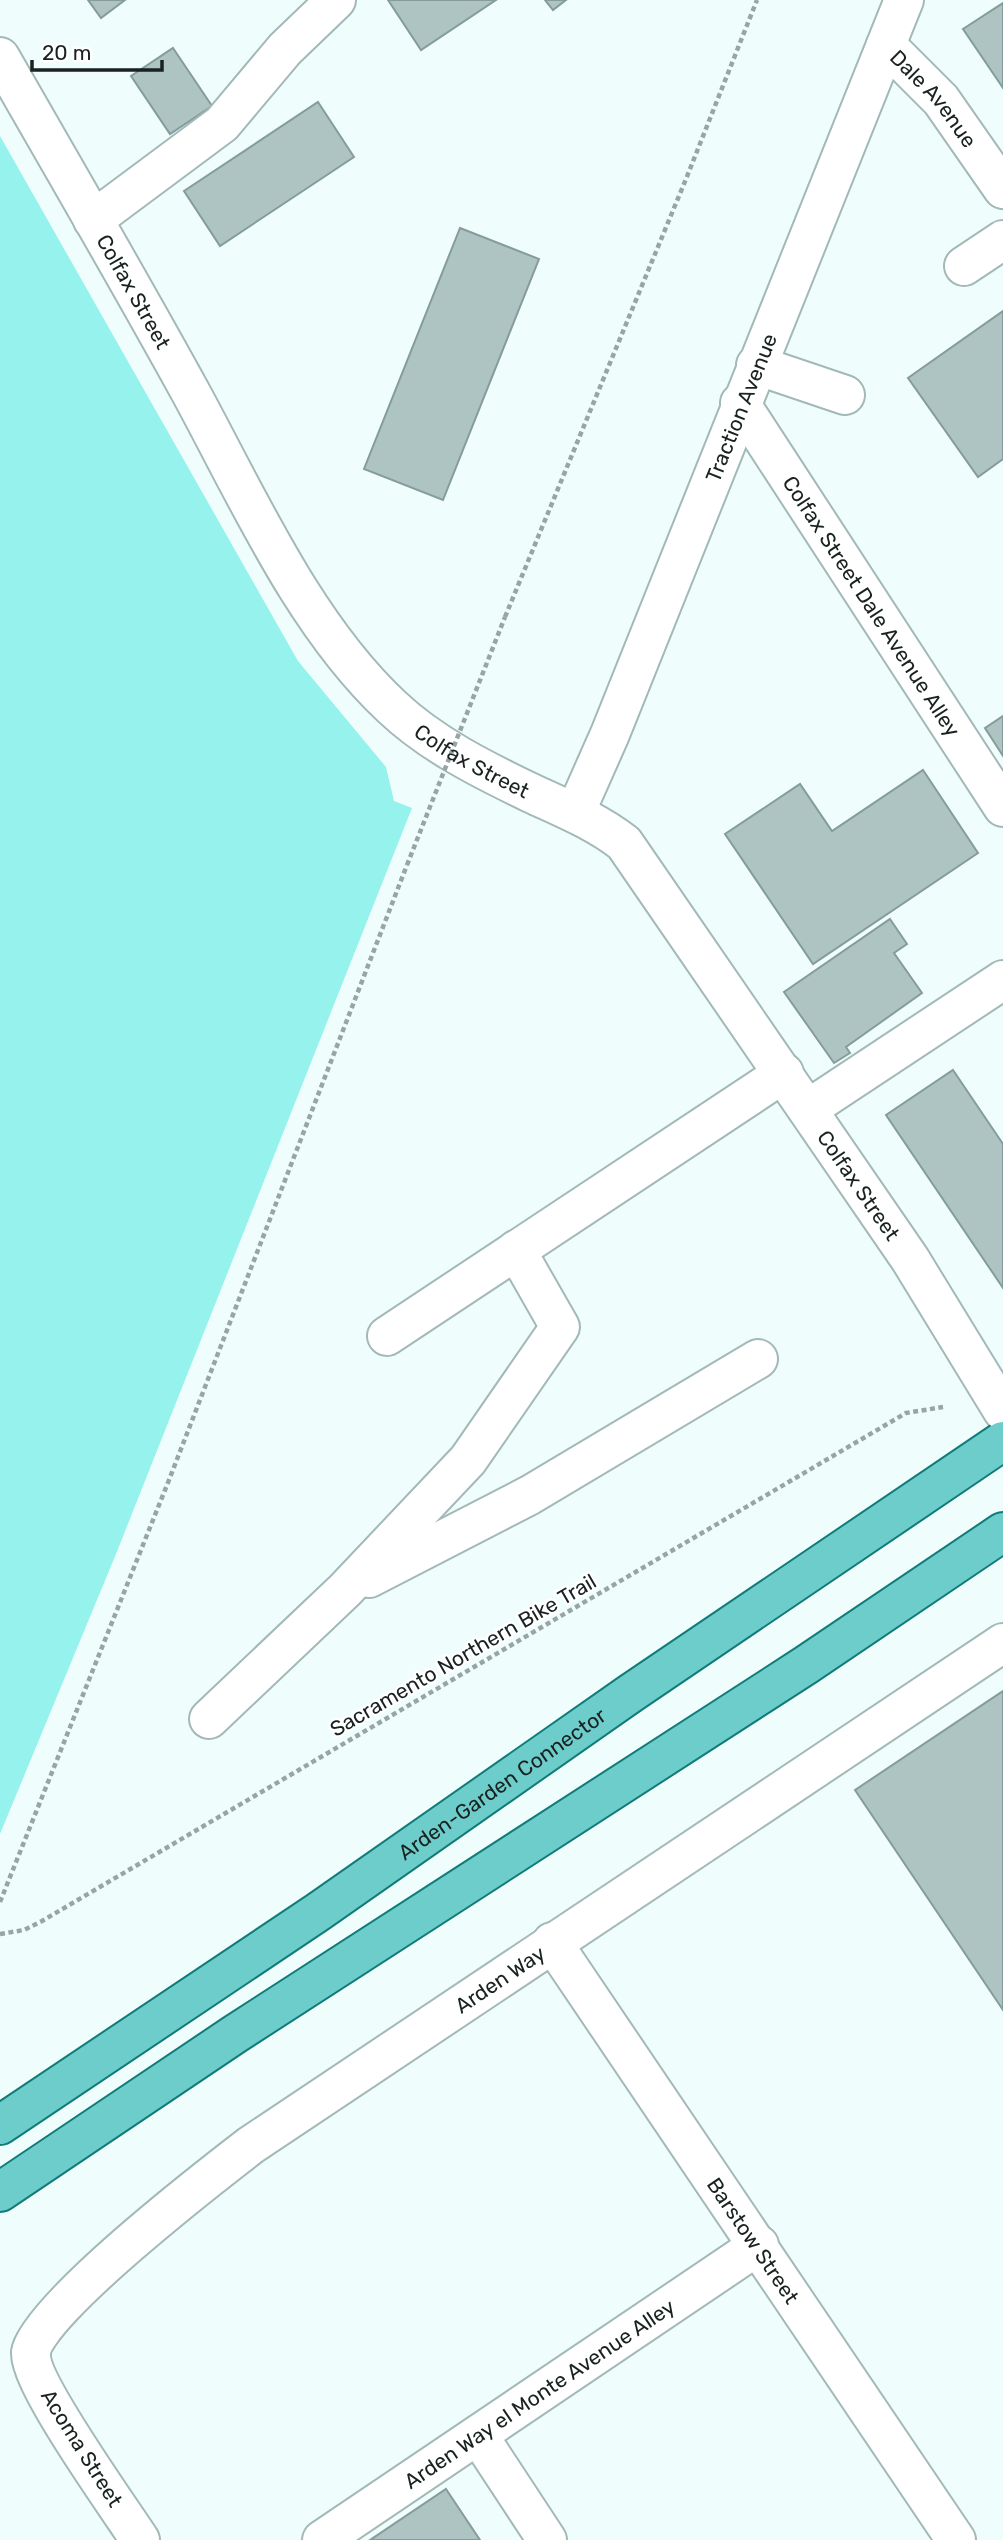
<svg xmlns="http://www.w3.org/2000/svg" width="1003" height="2540" font-family="Rubik,sans-serif">
<style>
.green{fill:#96f2ed}
.building{fill:#adc4c3;stroke:#859c9b;stroke-width:2}
.lines{fill:none;stroke-linecap:round;stroke-linejoin:round}
.minor-casing{stroke:#a2b9b8;stroke-width:42}
.major-casing{stroke:#117b79;stroke-width:42}
.path{stroke:#99a5a5;stroke-width:4.5;stroke-dasharray:5 3.5;stroke-linecap:butt}
.minor{stroke:#fff;stroke-width:38}
.major{stroke:#6dcdcb;stroke-width:38}
.path-bridge{stroke:#99a5a5;stroke-width:4.5;stroke-dasharray:5 3.5;stroke-linecap:butt}
.labels{text-anchor:middle;dominant-baseline:central;stroke-width:5;stroke-linejoin:round;paint-order:stroke}
.street-label{font-size:21px;fill:#192121;stroke:#fff}
</style>
<rect width="100%" height="100%" fill="#effefd"/>
<path class="green" d="M 0,136 L 298,661 L 386,767 L 394,801 L 412,808 L 116,1554 L 0,1834 Z"/>
<path class="building" d="M 88,0 L 125,0 L 101,18 Z
M 388,0 L 496,0 L 421,50 Z
M 545,0 L 566,0 L 553,10 Z
M 1003,3 L 1003,88 L 963,29 Z
M 173,48 L 212,106 L 170,134 L 131,76 Z
M 318,102 L 354,157 L 220,246 L 184,191 Z
M 460,228 L 539,259 L 443,500 L 364,469 Z
M 1003,311 L 1003,459 L 978,477 L 908,378 Z
M 1003,716 L 1003,756 L 985,728 Z
M 923,770 L 978,853 L 813,964 L 725,834 L 800,784 L 832,831 Z
M 890,919 L 907,944 L 894,953 L 922,993 L 846,1047 L 850,1053 L 834,1063 L 784,992 Z
M 953,1070 L 1003,1144 L 1003,1288 L 886,1115 Z
M 1003,1691 L 1003,2010 L 855,1790 Z
M 446,2489 L 480,2540 L 370,2540 Z"/>
<g class="lines">
<g class="minor-casing">
<g id="minor">
<path id="s1" d="M 886,45 L 941,100 L 1003,189"/>
<path id="s2" d="M 0,57 C 64,169 129,280 191,393 C 248,498 304,625 392,707 C 431,744 483,770 531,793 C 563,808 596,821 624,843 L 910,1259 L 1003,1411"/>
<path d="M 93,220 L 222,124 L 285,49 L 336,0"/>
<path d="M 964,266 L 1003,240"/>
<path d="M 756,365 L 845,395"/>
<path id="s3" d="M 740,403 L 1003,807"/>
<path id="s4" d="M 575,813 L 610,734 L 904,0"/>
<path d="M 808,1109 L 1003,980"/>
<path d="M 387,1336 L 784,1073"/>
<path d="M 369,1578 L 530,1495 L 758,1359"/>
<path d="M 209,1719 L 345,1590 L 468,1460 L 560,1327 L 516,1250"/>
<path id="s5" d="M 552,1942 L 956,2540"/>
<path d="M 478,2435 L 547,2540"/>
<path id="s6" d="M 140,2540 C 120,2509 28,2382 31,2352 C 36,2311 212,2175 251,2145 L 1003,1643"/>
<path id="s7" d="M 322,2540 L 759,2245"/>
</g>
</g>
<g class="major-casing">
<g id="major">
<path id="s8" d="M 0,2125 L 318,1912 L 631,1693 L 1003,1441"/>
<path d="M 0,2192 L 235,2034 L 806,1665 L 1003,1532"/>
</g>
</g>
<path class="path" d="M 505,617 L 686,179 L 757,0
M 0,1902 L 169,1480 L 407,865
M 0,1934 L 24,1930 L 42,1921 L 906,1413 L 943,1407"/>
<use href="#minor" class="minor"/>
<use href="#major" class="major"/>
<path class="path-bridge" d="M 407,865 L 505,617"/>
</g>
<g class="labels">
<g class="street-label">
<text stroke="none"><textPath href="#s1" startOffset="72">Dale Avenue</textPath></text>
<text stroke="none"><textPath href="#s2" startOffset="270">Colfax Street</textPath></text>
<text stroke="none"><textPath href="#s4" startOffset="438">Traction Avenue</textPath></text>
<text stroke="none"><textPath href="#s3" startOffset="242">Colfax Street Dale Avenue Alley</textPath></text>
<text stroke="none"><textPath href="#s2" startOffset="858">Colfax Street</textPath></text>
<text stroke="none"><textPath href="#s2" startOffset="1446">Colfax Street</textPath></text>
<text transform="translate(463 1655) rotate(-30)">Sacramento Northern Bike Trail</text>
<text stroke="none"><textPath href="#s8" startOffset="607">Arden-Garden Connector</textPath></text>
<text stroke="none"><textPath href="#s6" startOffset="822">Arden Way</textPath></text>
<text stroke="none"><textPath href="#s5" startOffset="360">Barstow Street</textPath></text>
<text stroke="none"><textPath href="#s7" startOffset="262">Arden Way el Monte Avenue Alley</textPath></text>
<text transform="translate(82 2448) rotate(58)">Acoma Street</text>
</g>
</g>
<path d="M32 60v10h130v-10" fill="none" stroke="#192121" stroke-width="3.5"/>
<text x="42" y="60" font-size="21" fill="#192121" stroke="#ffffff" stroke-width="5" paint-order="stroke">20 m</text>
</svg>
